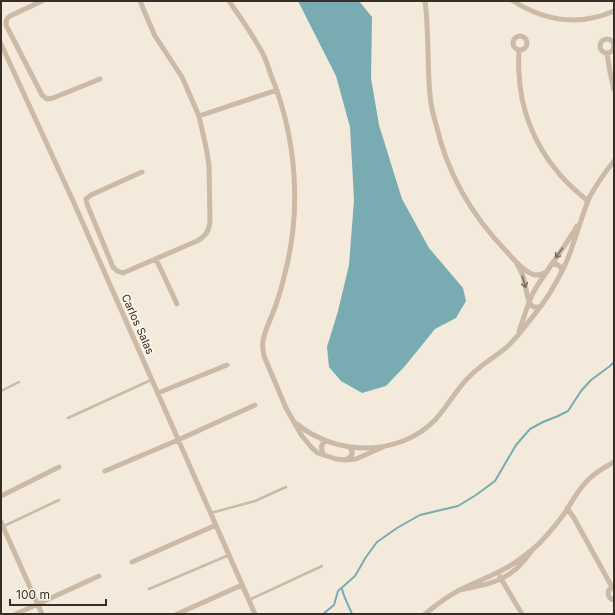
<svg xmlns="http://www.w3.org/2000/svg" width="615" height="615" font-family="Inter,sans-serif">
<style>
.water{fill:#78acb2}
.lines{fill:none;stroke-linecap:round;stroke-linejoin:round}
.stream{stroke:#78acb2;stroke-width:2}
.service{stroke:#ccbaa6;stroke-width:2.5}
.minor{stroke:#ccbaa6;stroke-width:5}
.oneway{stroke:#7b6d60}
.labels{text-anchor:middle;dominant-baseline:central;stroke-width:4;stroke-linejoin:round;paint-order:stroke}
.street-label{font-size:11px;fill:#382e27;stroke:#fbf3e8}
</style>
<rect width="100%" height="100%" fill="#f3eadb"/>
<path class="water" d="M 298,1 L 359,1 L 372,17 L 371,78 L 379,125 L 402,199 L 429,248 L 463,288 L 466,301 L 456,318 L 435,329 L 405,366 L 386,386 L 362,393 L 341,381 L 329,367 L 327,347 L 338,311 L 349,265 L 354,200 L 350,127 L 336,76 Z"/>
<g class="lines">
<path class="stream" d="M 342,589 C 344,598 349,606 352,614
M 323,614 L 334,605 L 338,591 L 355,576 L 366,557 L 377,542 L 397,528 L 420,515 L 458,506 L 476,495 L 495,481 L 516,445 L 530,429 L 543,422 L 558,416 L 568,411 L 581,391 L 591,380 L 610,366 L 614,362"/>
<path class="service" d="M 1,391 L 19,382
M 68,418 L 151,380
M 211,513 L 255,501 L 286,487
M 4,526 L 59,500
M 149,589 L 229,555
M 249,600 L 322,566"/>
<path class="minor" d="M 42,1 L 10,16 C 6,19 6,21 6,25 L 42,95 L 47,99 L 53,98 L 100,79
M 140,1 L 148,20 L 155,36 L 182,77 L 199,116 L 206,147 L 209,165 L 210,221 C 209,231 206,236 197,241 L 123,273 L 117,271 L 113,267 L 87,204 L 86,199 L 91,195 L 142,172
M 229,1 C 241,18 252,34 262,52 C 266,59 268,67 271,75 C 297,139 302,211 284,277 C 281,290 277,303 272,315 C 269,323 264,332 263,341 C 262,346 263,351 264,356 L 286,408 L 302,436 L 312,448 L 318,453 L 336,459 L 346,460 L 356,459 L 383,447
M 425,1 C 429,32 427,63 430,95 C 431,105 433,115 436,124 C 447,173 472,216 507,252 C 513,259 526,273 535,275 C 539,275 543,274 547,272
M 513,1 C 545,21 578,27 614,11
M513 43a7 7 0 1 1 14 0a7 7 0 1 1-14 0Z
M600 46a7 7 0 1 1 14 0a7 7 0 1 1-14 0Z
M 1,44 L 74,203 L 255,614
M 519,50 C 519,57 518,65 519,72 C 520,108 534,144 557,171 C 566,183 577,192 588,201
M 607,53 L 610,72 L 614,90
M 199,116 L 277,90
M 156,259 L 177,304
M 517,264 C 521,270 524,278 525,285 C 528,294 527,312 541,306
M 551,265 C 557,263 560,265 562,271
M 519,331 C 524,318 527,305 533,293 C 546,270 564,249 577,226
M 158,393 L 227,365
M 297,424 C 336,456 399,457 435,420 C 448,406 456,389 471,375 C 482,364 497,356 509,345 C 515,339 521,332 526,325 C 535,314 544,303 551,291 C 560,276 568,261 573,244 C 579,228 583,212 590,196 C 597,184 605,172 614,161
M 324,455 C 321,450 320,445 325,441
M 347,459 C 353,456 354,451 349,447
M 105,471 L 178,440 L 255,405
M 1,496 L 59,467
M 567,508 L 574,518 L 612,587
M 1,522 L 42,614
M 533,549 C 545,539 555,526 564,514 C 572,502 578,489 589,479 C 596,472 605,467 614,462
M 132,562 L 216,525
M 500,577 L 522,614
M 614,587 L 609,590 C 607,595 609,599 614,600
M 16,614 L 99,576
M 177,614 L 242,585
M 425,614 C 436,605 446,597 458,591 C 469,585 480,581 492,575 C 507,569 521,559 533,549 C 527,557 521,566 512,572 C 497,584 477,586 459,590"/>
</g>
<defs><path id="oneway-shaft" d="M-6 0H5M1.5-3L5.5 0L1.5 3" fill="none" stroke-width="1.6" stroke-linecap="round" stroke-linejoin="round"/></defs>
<g class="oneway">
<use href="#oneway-shaft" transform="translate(559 253) rotate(126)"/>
<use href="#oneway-shaft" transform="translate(524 282) rotate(74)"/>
</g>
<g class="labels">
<g class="street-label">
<text transform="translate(138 324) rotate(66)">Carlos Salas</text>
</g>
</g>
<rect width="615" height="615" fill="none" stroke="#382e27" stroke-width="4"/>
<path d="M10 599v6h96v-6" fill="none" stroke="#382e27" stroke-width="2"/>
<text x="16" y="599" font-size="12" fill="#382e27" stroke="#fbf3e8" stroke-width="3" paint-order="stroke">100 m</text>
</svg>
